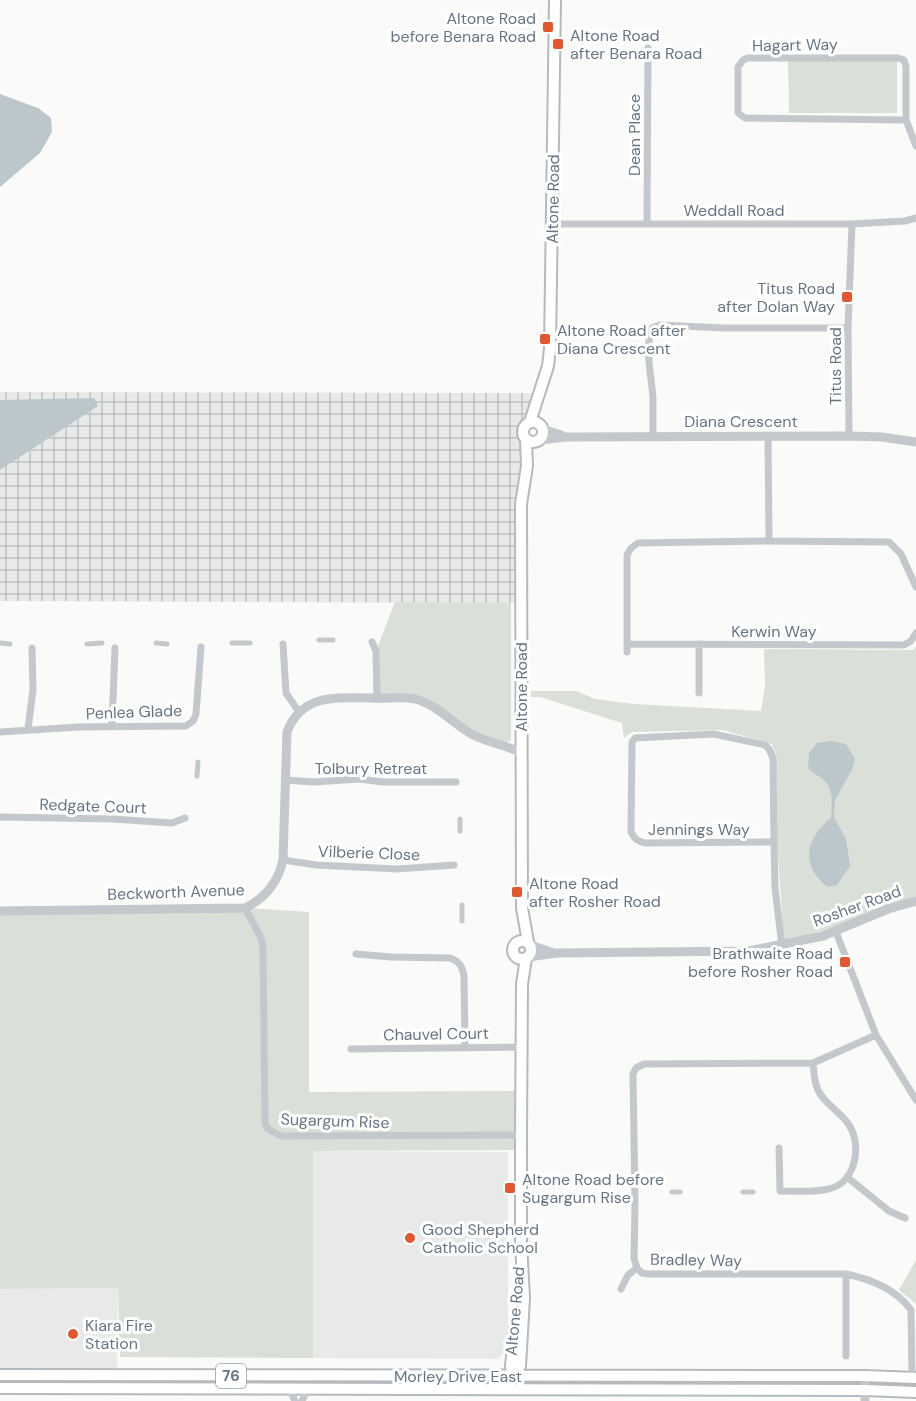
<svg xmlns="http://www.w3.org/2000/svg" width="916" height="1401" font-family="'DM Sans',sans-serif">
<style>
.built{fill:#e8e9e9}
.industrial{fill:url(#industrial-grid)}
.green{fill:#dadfd7}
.water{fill:#bbc7cb}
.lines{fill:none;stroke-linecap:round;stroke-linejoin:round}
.primary-casing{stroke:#b5babe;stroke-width:14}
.pedestrian{stroke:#c3c8cc;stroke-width:5}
.minor{stroke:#c3c8cc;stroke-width:7}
.tertiary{stroke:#c3c8cc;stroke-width:9}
.primary{stroke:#fff;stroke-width:10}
.poi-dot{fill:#e4572e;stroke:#fff;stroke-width:2}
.labels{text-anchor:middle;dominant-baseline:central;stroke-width:6;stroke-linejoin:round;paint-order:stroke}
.shield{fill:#fff;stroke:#939fa8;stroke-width:1.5}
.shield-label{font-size:15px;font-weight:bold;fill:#657683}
.poi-label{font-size:16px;fill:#657683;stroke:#fff;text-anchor:start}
.street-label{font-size:16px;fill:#657683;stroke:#fff}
</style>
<defs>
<pattern id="industrial-grid" width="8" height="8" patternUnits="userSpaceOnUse" patternTransform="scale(1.5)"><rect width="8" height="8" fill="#e8e9e9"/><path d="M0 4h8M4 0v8" fill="none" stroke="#c0c1c2"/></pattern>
</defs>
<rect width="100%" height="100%" fill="#fafaf8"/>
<path class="built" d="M 312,1151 L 508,1152 L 508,1325 L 505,1352 L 498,1359 L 313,1358 Z
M 118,1288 L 117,1376 L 0,1375 L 0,1289 Z"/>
<path class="industrial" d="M 0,392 L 540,393 L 523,433 L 521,603 L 0,601 Z"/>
<path class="green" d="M 788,61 L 897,61 L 897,113 L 789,113 Z
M 395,602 L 511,603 L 511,741 L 501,743 L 473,735 L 423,702 L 377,698 L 376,651 Z
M 916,646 L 916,897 L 838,926 L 784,942 L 777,843 L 776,755 L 772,744 L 723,730 L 632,732 L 624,738 L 622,723 L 540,697 L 531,697 L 531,691 L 576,691 L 595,699 L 634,704 L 761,711 L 765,687 L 764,649 L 913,650 Z
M 245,908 L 309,912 L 309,1092 L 521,1091 L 521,1150 L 313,1151 L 313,1358 L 120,1357 L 118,1288 L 0,1289 L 0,911 Z
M 916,1260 L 916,1304 L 899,1290 Z"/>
<path class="water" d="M 0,94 L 38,108 L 51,118 L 52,132 L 40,153 L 0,187 Z
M 94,398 L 98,406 L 0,470 L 0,400 Z
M 832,741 L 846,744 L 855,759 L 852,770 L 835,800 L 834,817 L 846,839 L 850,866 L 837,885 L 828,887 C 800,866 805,839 831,818 C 832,806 834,789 824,780 C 819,776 813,773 808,768 L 809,753 L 817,743 Z"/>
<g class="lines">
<g class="primary-casing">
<path id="primary" d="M523 432a10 10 0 1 1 20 0a10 10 0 1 1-20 0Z
M 530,422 L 548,366 L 550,349 L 555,0
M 526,439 L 527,466 L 521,504 L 522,908 L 528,942
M513 950a9 9 0 1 1 18 0a9 9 0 1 1-18 0Z
M 515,1327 L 511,1366 L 512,1371 L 518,1378
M 0,1375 L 865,1376 L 916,1378
M 514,1379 L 520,1366 L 524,1298 L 521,1243 L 521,1135 L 522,984 L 526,958
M 0,1388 L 865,1390 L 916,1392"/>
</g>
<path class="pedestrian" d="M 319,640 L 333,640
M 0,643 L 10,644
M 156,643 L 167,644
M 232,643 L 250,643
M 87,644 L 102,643
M 197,776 L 198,762
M 460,819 L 460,831
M 462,921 L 462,905
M 672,1192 L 680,1192
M 743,1192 L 753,1192"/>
<path class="minor" d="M 906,120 L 745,118 L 738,113 L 738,67 L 743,60 L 748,58 L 898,58 L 904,60 L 906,67 L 906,120 L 916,146
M 647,223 L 648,48
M 552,224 L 852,224 L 905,221 L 916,218
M 768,436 L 769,541
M 849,436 L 848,328 L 852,224
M 653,437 C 653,424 653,411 653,399 C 652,376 644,350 652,328 L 660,325 L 724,328 L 848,328
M 372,642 L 376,651 L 377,698
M 283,644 L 286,693 L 299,712
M 627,644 L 904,645 L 911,641 L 916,633
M 627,652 L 627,555 L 631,548 L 638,543 L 769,541 L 889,542 L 901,554 L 916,587
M 699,693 L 699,644
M 112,726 L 115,648
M 28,729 L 33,690 L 32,648
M 0,732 L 79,727 L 186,726 L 193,721 L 196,714 L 201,647
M 285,780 L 314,782 L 359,779 L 383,782 L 456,782
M 0,817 L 113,819 L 172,823 L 185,818
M 774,842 L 773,758 L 769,749 L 765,745 L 714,734 L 635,738 L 632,742 L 631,832 C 635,839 637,841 645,843 L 774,842 L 775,888 L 782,946
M 283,860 L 316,865 L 397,869 L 454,865
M 245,908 L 261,938 L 263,948 L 265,1123 L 268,1129 L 281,1136 L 521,1135
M 836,932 L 876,1035 L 916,1100
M 356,954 L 391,957 L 450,958 C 460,962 462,966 464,976 L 465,1047
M 876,1035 L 813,1063 L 644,1064 L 636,1068 L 633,1074 L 635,1204 L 634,1258 L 637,1268 L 642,1273 L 649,1274 L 846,1274 C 870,1279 896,1289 911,1310 L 912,1378
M 351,1049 L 522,1047
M 779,1148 L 780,1191 C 796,1191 817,1193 832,1188 C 856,1180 862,1145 849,1125 C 841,1112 824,1104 818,1090 C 814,1082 814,1072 813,1063
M 847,1177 L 889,1211 L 905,1218
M 621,1289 L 628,1275 L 637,1268
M 846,1356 L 846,1274
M 290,1390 L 295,1401
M 302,1401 L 307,1390"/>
<path class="tertiary" d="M 543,429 L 561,435
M 540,440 L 566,437 L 849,436 L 882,437 L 916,442
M 0,911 L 245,908 C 266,898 278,882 283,860 L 287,732 C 302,692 339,698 373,698 C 387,699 401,696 415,699 C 438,705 453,724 473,735 C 488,742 506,746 521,752
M 530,945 L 554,953
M 528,957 L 557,953 L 749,951 L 823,936 L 888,909 L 916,901
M 865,1376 L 865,1401"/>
<use href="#primary" class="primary"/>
</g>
<g class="poi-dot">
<rect x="542" y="21" width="12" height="12" rx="3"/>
<rect x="552" y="38" width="12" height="12" rx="3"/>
<rect x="841" y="291" width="12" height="12" rx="3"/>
<rect x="539" y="333" width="12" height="12" rx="3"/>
<rect x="511" y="886" width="12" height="12" rx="3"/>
<rect x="839" y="956" width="12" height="12" rx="3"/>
<rect x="504" y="1182" width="12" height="12" rx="3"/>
<circle cx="410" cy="1238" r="6"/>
<circle cx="73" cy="1334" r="6"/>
</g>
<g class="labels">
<rect class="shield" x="216" y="1364" width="30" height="24" rx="4.5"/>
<g class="shield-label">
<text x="231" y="1376">76</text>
</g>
<g class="poi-label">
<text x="536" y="18" text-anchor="end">Altone Road<tspan x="536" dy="18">before Benara Road</tspan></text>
<text x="570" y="35">Altone Road<tspan x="570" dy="18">after Benara Road</tspan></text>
<text x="835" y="288" text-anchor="end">Titus Road<tspan x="835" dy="18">after Dolan Way</tspan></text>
<text x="557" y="330">Altone Road after<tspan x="557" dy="18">Diana Crescent</tspan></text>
<text x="529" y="883">Altone Road<tspan x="529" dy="18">after Rosher Road</tspan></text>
<text x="833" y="953" text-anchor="end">Brathwaite Road<tspan x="833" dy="18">before Rosher Road</tspan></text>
<text x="522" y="1179">Altone Road before<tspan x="522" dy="18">Sugargum Rise</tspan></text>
<text x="422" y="1229">Good Shepherd<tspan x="422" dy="18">Catholic School</tspan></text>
<text x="85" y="1325">Kiara Fire<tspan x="85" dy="18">Station</tspan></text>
</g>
<g class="street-label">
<text transform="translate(795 45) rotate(-1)">Hagart Way</text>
<text transform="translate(634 135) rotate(-90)">Dean Place</text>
<text transform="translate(553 199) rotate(-89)">Altone Road</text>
<text x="734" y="210">Weddall Road</text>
<text transform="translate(835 366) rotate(-90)">Titus Road</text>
<text x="741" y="421">Diana Crescent</text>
<text x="774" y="631">Kerwin Way</text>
<text transform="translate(521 687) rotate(-90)">Altone Road</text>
<text transform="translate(134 712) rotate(-2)">Penlea Glade</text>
<text x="371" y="768">Tolbury Retreat</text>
<text transform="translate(93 806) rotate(2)">Redgate Court</text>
<text x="699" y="829">Jennings Way</text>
<text transform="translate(369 853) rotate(2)">Vilberie Close</text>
<text transform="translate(176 892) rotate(-2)">Beckworth Avenue</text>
<text transform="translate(857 906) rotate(-20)">Rosher Road</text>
<text transform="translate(436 1034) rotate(-1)">Chauvel Court</text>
<text transform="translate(335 1121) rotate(2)">Sugargum Rise</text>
<text transform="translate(696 1260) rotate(1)">Bradley Way</text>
<text transform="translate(515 1311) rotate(-85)">Altone Road</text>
<text x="458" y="1376">Morley Drive East</text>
</g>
</g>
</svg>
